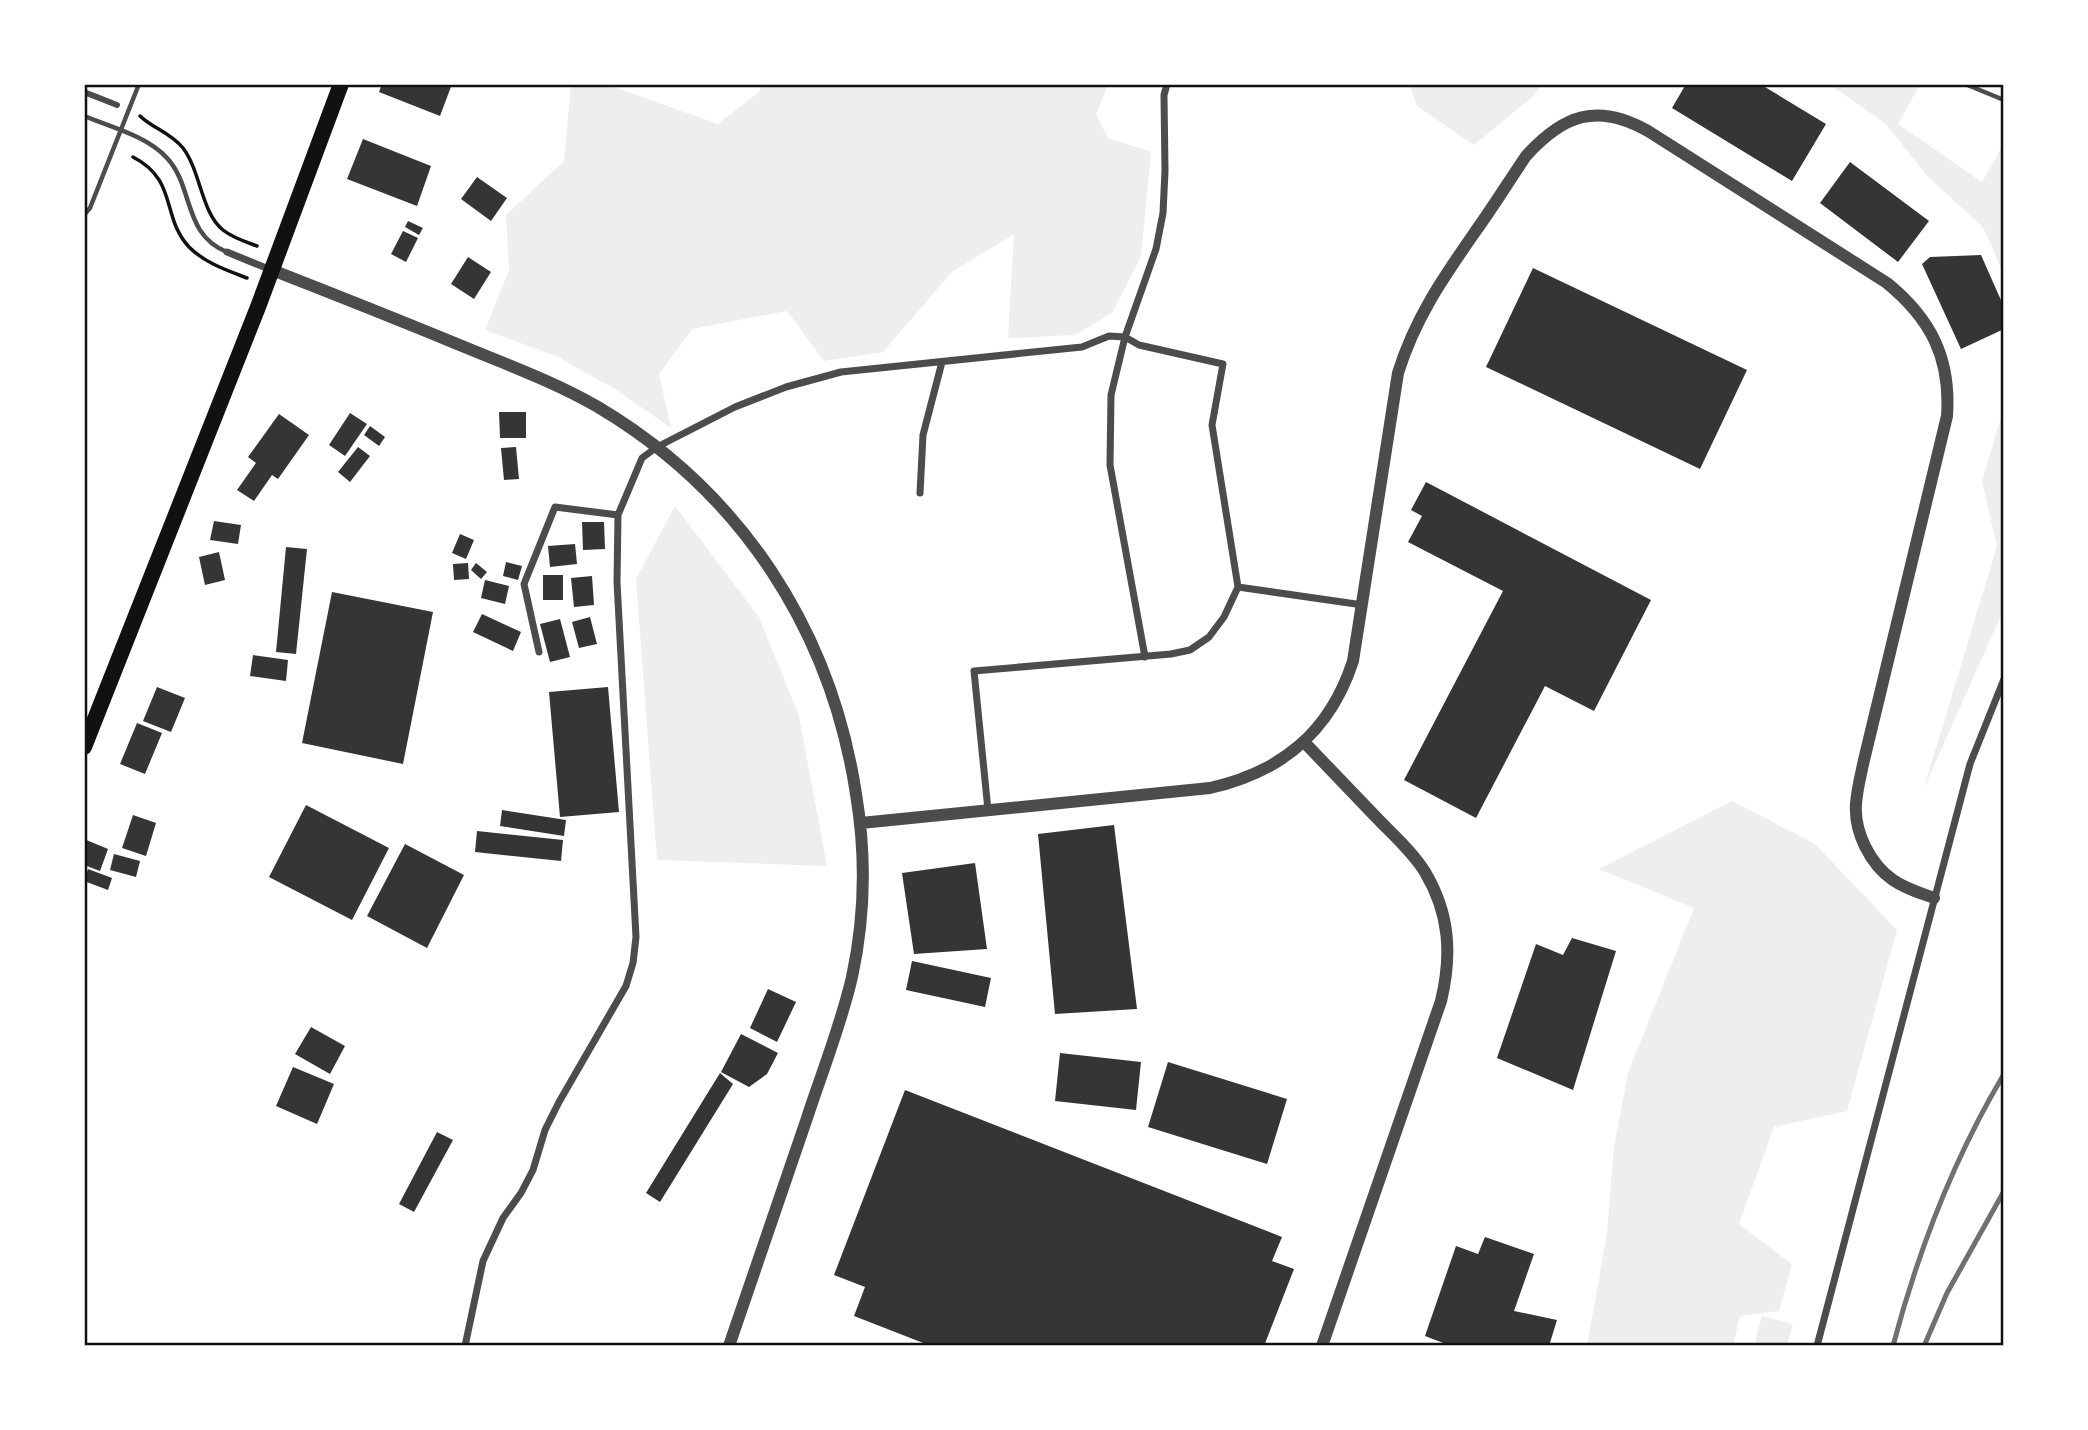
<svg xmlns="http://www.w3.org/2000/svg" width="2088" height="1430" font-family="Arial,sans-serif">
<style>
.green{fill:#eee}
.building{fill:#353535}
.lines{fill:none;stroke-linecap:round;stroke-linejoin:round}
.path{stroke:#111;stroke-width:3.5}
.service{stroke:#4c4c4c;stroke-width:4.5}
.pedestrian{stroke:#4c4c4c;stroke-width:6}
.minor{stroke:#4c4c4c;stroke-width:7}
.tertiary{stroke:#4c4c4c;stroke-width:12}
.trunk{stroke:#111;stroke-width:16}
.rail{stroke:#707070;stroke-width:5}
.neatline{fill:none;stroke:#111;stroke-width:2.5}
</style>
<rect width="100%" height="100%" fill="#fff"/>
<path class="green" d="M 571,84 L 598,84 L 617,88 L 718,124 L 759,92 L 763,84 L 1108,84 L 1096,115 L 1108,138 L 1151,152 L 1141,257 L 1112,313 L 1075,335 L 1008,338 L 1014,234 L 952,272 L 883,352 L 824,361 L 787,311 L 692,329 L 659,374 L 671,428 L 615,389 L 556,356 L 485,330 L 509,270 L 506,215 L 564,161 Z
M 1409,84 L 1543,84 L 1531,98 L 1474,145 L 1417,106 Z
M 1829,84 L 1920,84 L 1898,124 L 1982,182 L 2004,143 L 2004,275 L 1983,227 L 1927,176 L 1886,124 Z
M 2004,408 L 2004,609 L 1924,788 L 1997,546 L 1982,481 Z
M 675,506 L 759,617 L 799,716 L 827,866 L 657,860 L 636,579 Z
M 1732,801 L 1815,844 L 1897,930 L 1847,1111 L 1774,1127 L 1739,1224 L 1792,1264 L 1779,1311 L 1740,1316 L 1733,1346 L 1587,1346 L 1607,1233 L 1614,1147 L 1628,1073 L 1694,908 L 1599,869 Z
M 1762,1316 L 1793,1324 L 1787,1346 L 1754,1346 Z"/>
<path class="building" d="M 382,84 L 452,84 L 440,116 L 379,92 Z
M 1686,84 L 1760,84 L 1826,124 L 1792,181 L 1672,108 Z
M 363,139 L 431,166 L 417,206 L 347,179 Z
M 1850,162 L 1929,221 L 1898,262 L 1820,203 Z
M 477,177 L 507,198 L 491,221 L 461,199 Z
M 408,221 L 423,228 L 419,235 L 405,227 Z
M 403,231 L 418,238 L 406,262 L 391,254 Z
M 1981,255 L 2004,307 L 2004,329 L 1961,349 L 1922,264 L 1930,257 Z
M 468,257 L 491,272 L 474,299 L 451,284 Z
M 1533,268 L 1747,370 L 1700,469 L 1486,367 Z
M 499,412 L 526,412 L 526,438 L 500,438 Z
M 350,413 L 367,424 L 345,456 L 329,445 Z
M 279,414 L 309,435 L 278,479 L 272,475 L 254,501 L 237,490 L 256,463 L 248,457 Z
M 370,426 L 385,437 L 379,446 L 364,435 Z
M 358,447 L 370,456 L 350,482 L 338,472 Z
M 516,447 L 519,479 L 504,480 L 501,448 Z
M 1426,482 L 1651,600 L 1594,711 L 1545,686 L 1476,818 L 1404,780 L 1503,591 L 1408,542 L 1422,516 L 1411,510 Z
M 214,521 L 241,525 L 238,544 L 210,540 Z
M 582,522 L 604,522 L 605,549 L 583,550 Z
M 460,534 L 474,540 L 466,559 L 452,553 Z
M 575,544 L 577,564 L 550,567 L 548,546 Z
M 286,547 L 307,549 L 296,654 L 276,652 Z
M 219,552 L 225,580 L 205,585 L 199,557 Z
M 506,562 L 522,566 L 518,580 L 503,576 Z
M 468,563 L 469,579 L 454,580 L 453,564 Z
M 476,563 L 487,572 L 481,579 L 471,570 Z
M 543,575 L 563,575 L 563,600 L 543,600 Z
M 592,576 L 594,605 L 574,607 L 571,578 Z
M 485,580 L 509,586 L 505,604 L 481,598 Z
M 332,592 L 433,612 L 403,764 L 302,743 Z
M 482,614 L 521,632 L 513,651 L 473,632 Z
M 590,617 L 597,644 L 579,648 L 572,622 Z
M 560,619 L 570,657 L 550,662 L 540,624 Z
M 253,655 L 288,660 L 286,681 L 250,676 Z
M 157,687 L 185,698 L 171,732 L 143,721 Z
M 608,687 L 619,812 L 560,817 L 549,692 Z
M 137,723 L 162,733 L 145,774 L 120,764 Z
M 306,805 L 389,848 L 352,920 L 269,877 Z
M 502,810 L 566,820 L 564,836 L 500,826 Z
M 133,815 L 156,823 L 146,856 L 122,848 Z
M 1114,825 L 1137,1009 L 1055,1014 L 1038,834 Z
M 477,831 L 563,840 L 561,861 L 475,852 Z
M 84,839 L 108,849 L 100,871 L 84,865 Z
M 405,844 L 464,875 L 427,948 L 367,916 Z
M 114,854 L 140,861 L 136,877 L 110,870 Z
M 975,863 L 987,949 L 914,954 L 902,873 Z
M 88,869 L 112,878 L 108,890 L 84,881 Z
M 1572,938 L 1616,951 L 1573,1090 L 1497,1058 L 1536,944 L 1563,955 Z
M 912,961 L 991,978 L 985,1007 L 906,990 Z
M 768,989 L 796,1002 L 777,1042 L 750,1028 Z
M 311,1027 L 345,1046 L 330,1074 L 295,1054 Z
M 741,1034 L 778,1053 L 767,1074 L 749,1087 L 721,1072 Z
M 1060,1053 L 1141,1062 L 1136,1110 L 1055,1101 Z
M 1168,1062 L 1287,1099 L 1267,1164 L 1148,1127 Z
M 293,1067 L 334,1084 L 317,1124 L 276,1106 Z
M 720,1073 L 733,1084 L 660,1202 L 646,1193 Z
M 905,1090 L 1282,1237 L 1272,1261 L 1294,1269 L 1264,1346 L 931,1346 L 854,1316 L 865,1287 L 834,1275 Z
M 437,1132 L 453,1140 L 414,1212 L 399,1204 Z
M 1485,1237 L 1534,1254 L 1514,1311 L 1557,1320 L 1549,1346 L 1451,1346 L 1425,1336 L 1456,1246 L 1478,1254 Z"/>
<g class="lines">
<path class="path" d="M 140,116 C 152,128 170,132 183,148 C 201,172 201,212 223,230 C 233,238 246,242 257,246
M 133,157 C 178,180 161,217 189,247 C 205,263 226,270 247,278"/>
<path class="service" d="M 1965,84 L 2004,100
M 84,116 C 111,127 147,136 167,158 C 194,187 183,235 227,252
M 84,215 L 90,208 L 139,84"/>
<path class="pedestrian" d="M 84,92 L 117,105"/>
<path class="minor" d="M 227,252 L 271,270
M 920,493 L 923,435 L 942,362
M 1238,587 L 1363,605
M 539,652 L 524,584 L 555,507 L 618,515
M 1145,657 L 1110,465 L 1111,395 L 1125,337 L 1156,249 L 1163,213 L 1165,171 L 1164,95 L 1167,84
M 465,1346 L 483,1261 L 503,1218 L 521,1193 L 533,1170 L 545,1130 L 559,1102 L 626,986 L 633,963 L 636,937 L 617,582 L 618,515 L 642,458 L 657,447 L 735,407 L 786,387 L 841,372 L 1082,347 L 1109,336 L 1125,337 L 1139,345 L 1223,364 L 1212,425 L 1238,587 L 1224,617 L 1209,637 L 1190,650 L 1171,654 L 974,671 L 988,810
M 1817,1346 L 1970,764 L 2004,679"/>
<path class="tertiary" d="M 272,270 C 336,295 399,320 462,346 C 508,365 555,382 598,407 C 741,492 831,630 856,794 C 866,854 865,917 852,977 C 841,1025 822,1072 807,1118 C 781,1194 755,1270 729,1346
M 1305,743 C 1328,767 1352,792 1375,816 C 1392,834 1412,851 1425,872 C 1450,914 1452,955 1441,1001 L 1322,1346
M 861,823 L 1210,788 C 1282,772 1330,732 1353,661 L 1398,373 C 1415,318 1443,278 1475,232 C 1493,207 1509,181 1526,156 C 1563,115 1597,102 1648,131 L 1887,283 C 1931,319 1951,358 1947,416 L 1864,760 C 1861,774 1857,789 1856,804 C 1854,832 1870,864 1893,880 C 1906,889 1920,893 1934,898"/>
<path class="trunk" d="M 84,747 L 258,307 L 341,84"/>
<path class="rail" d="M 1893,1346 C 1918,1251 1954,1158 2004,1074
M 1924,1346 L 1947,1293 L 2004,1191"/>
</g>
<rect width="2088" height="1430" fill="none" stroke="#ffffff" stroke-width="172"/>
<rect x="86" y="86" width="1916" height="1258" class="neatline"/>
</svg>
